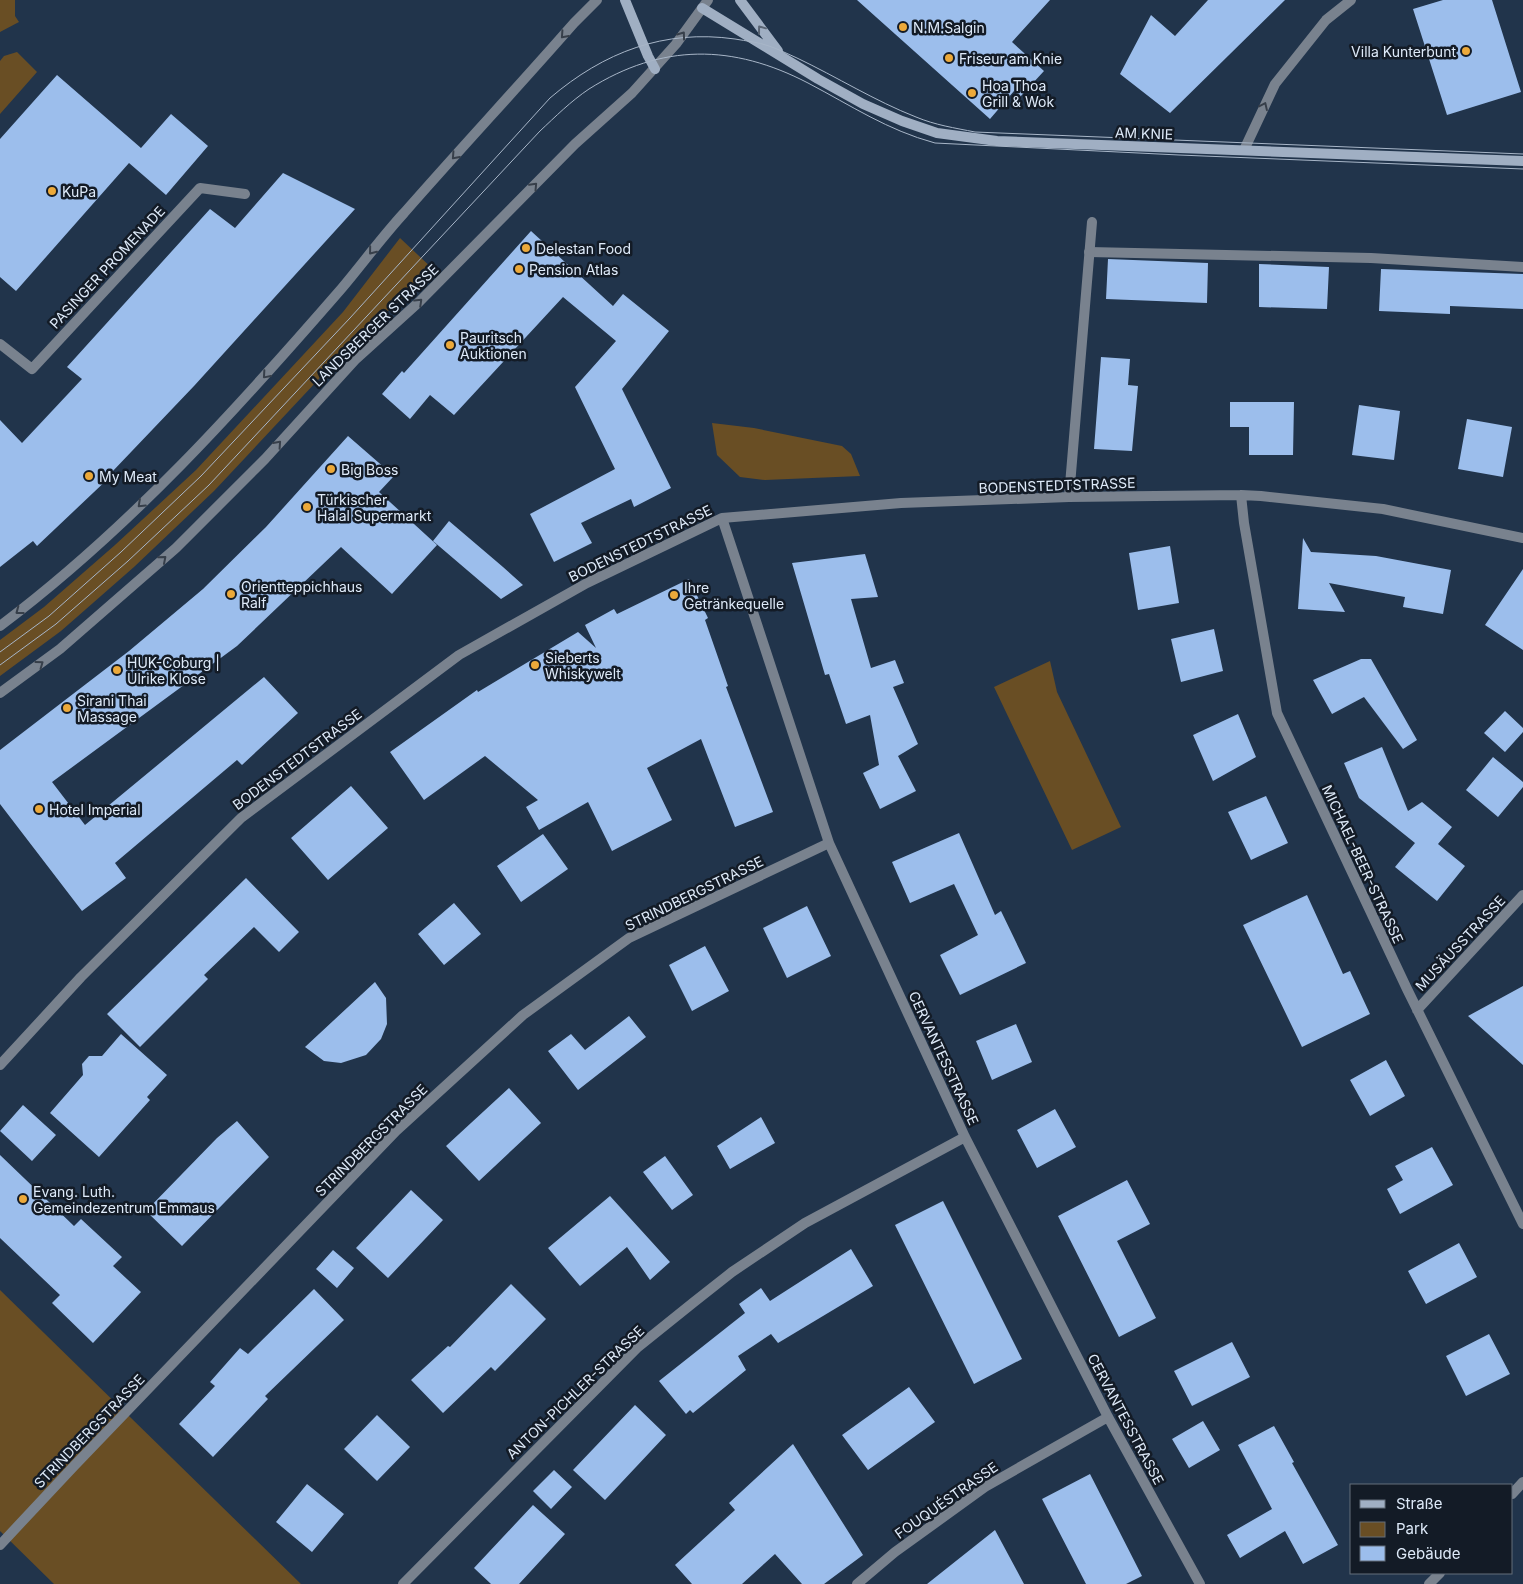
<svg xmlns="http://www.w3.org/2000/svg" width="1523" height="1584" font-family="Inter,sans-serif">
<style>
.green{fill:#694e24}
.building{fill:#9cbeec}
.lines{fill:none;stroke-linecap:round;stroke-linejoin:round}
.service{stroke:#79828e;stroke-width:10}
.pedestrian{stroke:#79828e;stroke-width:10}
.minor{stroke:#79828e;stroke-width:10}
.tertiary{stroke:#79828e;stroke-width:10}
.secondary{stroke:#a0afc3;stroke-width:10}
.tram{stroke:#a8b6c8;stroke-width:1}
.oneway{stroke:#5a6574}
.oneway2{stroke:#373f4a}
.poi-dot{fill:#eca93a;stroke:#131b26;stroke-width:2}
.labels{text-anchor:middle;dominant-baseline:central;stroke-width:5;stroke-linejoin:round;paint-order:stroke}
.poi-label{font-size:14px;fill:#deeaf9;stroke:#131b26;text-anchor:start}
.street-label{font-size:14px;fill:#deeaf9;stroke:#131b26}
</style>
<rect width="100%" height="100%" fill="#21344b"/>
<path class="green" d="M 0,0 L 15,0 L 15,16 L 19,22 L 0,32 Z
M 17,52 L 37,72 L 0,114 L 0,61 L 4,56 Z
M 400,238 L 435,271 L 362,333 L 214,491 L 134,567 L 61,631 L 0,676 L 0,640 L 44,607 L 115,545 L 196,470 L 343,312 Z
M 712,423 L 754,428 L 842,446 L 851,454 L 860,476 L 765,480 L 740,477 L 717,455 Z
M 1050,661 L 1057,692 L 1121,827 L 1072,850 L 994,687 Z
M 0,1290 L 301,1584 L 54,1584 L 0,1531 Z"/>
<path class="building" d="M 857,0 L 1050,0 L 1012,42 L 1044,71 L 1020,97 L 1014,91 L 990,119 Z
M 1208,0 L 1285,0 L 1170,113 L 1120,74 L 1151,15 L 1175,36 Z
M 1443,0 L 1492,0 L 1521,92 L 1447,115 L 1413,9 Z
M 57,75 L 141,148 L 171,114 L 208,146 L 166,195 L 129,163 L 16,291 L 0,277 L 0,139 Z
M 283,173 L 355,209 L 194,386 L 111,473 L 112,475 L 37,546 L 33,541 L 0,567 L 0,420 L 22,443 L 82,379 L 67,367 L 210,209 L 235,228 Z
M 531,231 L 613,306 L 623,294 L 669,331 L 622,389 L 671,488 L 634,507 L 631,499 L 581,523 L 592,543 L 554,562 L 530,514 L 615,469 L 575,387 L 616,341 L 563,297 L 454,415 L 430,395 L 410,419 L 382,394 L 402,371 L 404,373 Z
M 1108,259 L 1208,263 L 1207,303 L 1106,299 Z
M 1259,264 L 1329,267 L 1327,309 L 1259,307 Z
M 1381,269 L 1523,274 L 1523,309 L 1450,306 L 1450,314 L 1379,311 Z
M 1101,357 L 1130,359 L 1128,385 L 1138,386 L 1132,451 L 1094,449 Z
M 1230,402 L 1294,402 L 1293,455 L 1249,455 L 1249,427 L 1230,427 Z
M 1359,405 L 1400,411 L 1394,460 L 1352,455 Z
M 1467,419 L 1512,427 L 1503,477 L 1458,469 Z
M 348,436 L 394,476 L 379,492 L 437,545 L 392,594 L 341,547 L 237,646 L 52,782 L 85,825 L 264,677 L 298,713 L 242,765 L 237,760 L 115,863 L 126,878 L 82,911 L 0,804 L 0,750 L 129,651 L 203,589 L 266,527 Z
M 449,521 L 503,567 L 523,585 L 501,599 L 433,541 Z
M 1303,538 L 1311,552 L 1376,556 L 1451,570 L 1443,614 L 1403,607 L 1405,597 L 1329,583 L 1345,612 L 1298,609 Z
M 1170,546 L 1179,603 L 1138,610 L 1129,553 Z
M 865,554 L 878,597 L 851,599 L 871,668 L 895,660 L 904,683 L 893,687 L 918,744 L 898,756 L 916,791 L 880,809 L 863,773 L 879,765 L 870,715 L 846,724 L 829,674 L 825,675 L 792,563 Z
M 1523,569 L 1523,650 L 1485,625 Z
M 689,579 L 708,618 L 705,620 L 728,686 L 726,687 L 773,812 L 735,827 L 701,739 L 647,768 L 672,820 L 612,851 L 588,802 L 539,830 L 526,807 L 538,800 L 485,756 L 424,800 L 390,752 L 477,690 L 478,692 L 578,632 L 596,648 L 585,625 L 614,609 L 617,614 Z
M 1214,629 L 1223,671 L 1181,682 L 1171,639 Z
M 1361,659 L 1371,659 L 1417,740 L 1403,749 L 1364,697 L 1332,714 L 1313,680 Z
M 1505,711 L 1523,728 L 1523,732 L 1505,752 L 1484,733 Z
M 1238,714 L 1256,757 L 1213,781 L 1193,735 Z
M 1382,747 L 1408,811 L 1422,802 L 1452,827 L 1438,844 L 1465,866 L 1437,901 L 1395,867 L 1415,843 L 1359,798 L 1344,763 Z
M 1493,757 L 1523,782 L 1523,787 L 1498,817 L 1466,790 Z
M 351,786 L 388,828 L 328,880 L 291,838 Z
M 1266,796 L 1288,843 L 1251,860 L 1228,812 Z
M 959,833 L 995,915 L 1001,911 L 1026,963 L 960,995 L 940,955 L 978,935 L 954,884 L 910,903 L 892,862 Z
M 543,834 L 568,869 L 521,902 L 497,866 Z
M 246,878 L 299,932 L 279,952 L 254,927 L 204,975 L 208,979 L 140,1047 L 107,1014 Z
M 1307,895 L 1343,974 L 1350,971 L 1370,1014 L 1302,1047 L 1243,925 Z
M 454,903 L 481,934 L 444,965 L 418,934 Z
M 807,906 L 831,956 L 787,978 L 763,928 Z
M 705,946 L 729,991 L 692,1011 L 669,965 Z
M 375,982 L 386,998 L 387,1024 L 381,1039 L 366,1055 L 341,1063 L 324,1061 L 305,1047 Z
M 1523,986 L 1523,1065 L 1468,1016 Z
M 629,1016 L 646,1037 L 578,1090 L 548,1051 L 571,1034 L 585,1050 Z
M 1016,1024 L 1032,1062 L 992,1080 L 976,1041 Z
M 121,1034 L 167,1075 L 147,1097 L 150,1100 L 99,1157 L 50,1113 L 83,1075 L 82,1064 L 89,1056 L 102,1056 Z
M 1386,1060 L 1405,1096 L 1370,1116 L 1350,1080 Z
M 509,1088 L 541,1123 L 479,1181 L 446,1146 Z
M 23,1105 L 56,1135 L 32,1161 L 0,1131 Z
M 1055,1109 L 1076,1147 L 1037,1168 L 1017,1130 Z
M 761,1117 L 775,1143 L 730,1169 L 717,1146 Z
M 237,1121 L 269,1157 L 182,1246 L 146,1211 L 217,1138 Z
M 1432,1147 L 1453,1185 L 1400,1214 L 1387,1189 L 1403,1180 L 1395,1166 Z
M 0,1155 L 74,1226 L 81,1219 L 122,1257 L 113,1266 L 141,1292 L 93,1343 L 52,1303 L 60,1295 L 0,1238 Z
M 665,1156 L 693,1195 L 672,1210 L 643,1172 Z
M 1127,1180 L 1150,1224 L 1117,1241 L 1156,1318 L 1119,1337 L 1058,1216 Z
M 411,1190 L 443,1220 L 388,1278 L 356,1248 Z
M 610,1196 L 670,1262 L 650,1280 L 627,1247 L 580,1286 L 548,1248 Z
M 943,1201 L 1022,1359 L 974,1384 L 895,1225 Z
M 1459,1243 L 1477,1277 L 1426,1304 L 1408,1271 Z
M 851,1249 L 873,1286 L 778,1343 L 771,1334 L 738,1356 L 746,1370 L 693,1413 L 690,1410 L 686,1414 L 659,1381 L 745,1313 L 739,1304 L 761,1288 L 770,1301 Z
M 333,1250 L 354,1268 L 337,1288 L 316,1269 Z
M 511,1284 L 546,1319 L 495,1371 L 491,1367 L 443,1413 L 411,1380 L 448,1346 L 450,1347 Z
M 314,1289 L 344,1320 L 265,1396 L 268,1399 L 213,1457 L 179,1424 L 215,1386 L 210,1382 L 240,1348 L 248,1354 Z
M 1489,1334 L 1510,1374 L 1466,1396 L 1446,1356 Z
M 1232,1342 L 1250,1377 L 1192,1406 L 1174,1371 Z
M 909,1387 L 935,1422 L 868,1470 L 842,1435 Z
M 635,1405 L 666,1435 L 605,1500 L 573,1470 Z
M 377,1415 L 410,1447 L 377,1481 L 344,1449 Z
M 1203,1421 L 1220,1450 L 1189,1468 L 1172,1439 Z
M 1274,1426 L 1294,1462 L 1292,1463 L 1338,1545 L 1303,1564 L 1285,1531 L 1240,1558 L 1227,1535 L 1272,1509 L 1238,1445 Z
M 793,1444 L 863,1555 L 824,1584 L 802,1584 L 775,1554 L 742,1584 L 692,1584 L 675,1565 L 735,1510 L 729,1503 Z
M 554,1470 L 572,1487 L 551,1509 L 533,1491 Z
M 1090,1474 L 1142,1576 L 1126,1584 L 1086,1584 L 1042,1499 Z
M 307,1484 L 344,1514 L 312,1552 L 276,1522 Z
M 533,1505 L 565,1534 L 519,1584 L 491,1584 L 474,1568 Z
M 995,1530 L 1024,1584 L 927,1584 Z"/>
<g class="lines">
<path class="service" d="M 1089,252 L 1371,258 L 1523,267"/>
<path class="pedestrian" d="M 0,344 L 32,369 L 200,188 L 245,194"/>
<path class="minor" d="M 1244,150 L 1275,84 L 1326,20 L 1351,0
M 1241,495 L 1244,523 L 1277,713 L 1407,989 L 1523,1224
M 1069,497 L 1092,222
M 722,518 L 829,843 L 965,1137 L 1108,1417 L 1200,1584
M 1417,1010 L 1523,895
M 0,1065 L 81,977 L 241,818 L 459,655 L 587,583 L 722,518 L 901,503 L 1069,497 L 1241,495 L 1261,496 L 1383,509 L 1523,538
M 1512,1494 L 1523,1482
M 0,1545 L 74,1466 L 396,1131 L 523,1015 L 629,938 L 829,843
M 403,1584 L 638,1347 L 694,1302 L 732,1272 L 805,1223 L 965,1137
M 857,1584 L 895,1552 L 985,1487 L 1108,1417
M 1429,1584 L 1440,1573"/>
<path class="tertiary" d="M 0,626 C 129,529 237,409 342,288 C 363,263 382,237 404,213 C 460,149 518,87 574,23 L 597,0
M 0,693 L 60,649 L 176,548 L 265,459 L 356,359 L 419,302 L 575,144 L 632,93 L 676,44 L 708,0"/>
<path class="secondary" d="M 625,0 L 648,56 L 655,69
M 740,0 L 778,51
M 702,8 L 818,79 L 863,104 L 902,121 L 937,133 L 997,141 L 1523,161"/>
<path class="tram" d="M 0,652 L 49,616 L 121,552 L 201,476 L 350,318 L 550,98 C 604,52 664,29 735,39 C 746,41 758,42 769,46 C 778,49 788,54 797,58 C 837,77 875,101 916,117 C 935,125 955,128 975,132 L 1523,154
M 0,665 L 56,624 L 128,561 L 209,485 L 540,131 C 555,117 571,101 589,89 C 662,43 733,44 808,83 C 852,106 887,130 935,143 L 1179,155 L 1523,169"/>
</g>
<defs><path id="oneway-chevron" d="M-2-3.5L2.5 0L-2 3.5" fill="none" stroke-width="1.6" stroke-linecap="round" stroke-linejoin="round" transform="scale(1.25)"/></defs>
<use class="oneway" href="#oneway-chevron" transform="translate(761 29) rotate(-127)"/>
<g class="oneway2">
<use href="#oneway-chevron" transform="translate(564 35) rotate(132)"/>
<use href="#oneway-chevron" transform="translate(682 35) rotate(-54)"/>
<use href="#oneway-chevron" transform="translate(1264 106) rotate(-65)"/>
<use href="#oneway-chevron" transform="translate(455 156) rotate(132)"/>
<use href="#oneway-chevron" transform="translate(534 186) rotate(-47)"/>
<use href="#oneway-chevron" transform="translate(372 251) rotate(129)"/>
<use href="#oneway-chevron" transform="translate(419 302) rotate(-44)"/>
<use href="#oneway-chevron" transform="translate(266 375) rotate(131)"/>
<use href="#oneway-chevron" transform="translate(278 444) rotate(-48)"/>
<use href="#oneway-chevron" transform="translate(141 504) rotate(137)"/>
<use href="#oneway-chevron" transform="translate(163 559) rotate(-41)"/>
<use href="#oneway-chevron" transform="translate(19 611) rotate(143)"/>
<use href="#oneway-chevron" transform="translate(40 664) rotate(-36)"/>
</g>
<g class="poi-dot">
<circle cx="903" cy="27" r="5"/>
<circle cx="1466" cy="51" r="5"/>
<circle cx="949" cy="58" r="5"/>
<circle cx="972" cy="93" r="5"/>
<circle cx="52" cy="191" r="5"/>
<circle cx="526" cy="248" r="5"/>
<circle cx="519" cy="269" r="5"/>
<circle cx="450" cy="345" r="5"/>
<circle cx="331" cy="469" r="5"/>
<circle cx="89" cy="476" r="5"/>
<circle cx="307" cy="507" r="5"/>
<circle cx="231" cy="594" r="5"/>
<circle cx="674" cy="595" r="5"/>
<circle cx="535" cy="665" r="5"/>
<circle cx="117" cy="670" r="5"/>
<circle cx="67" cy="708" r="5"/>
<circle cx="39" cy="809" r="5"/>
<circle cx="23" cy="1199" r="5"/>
</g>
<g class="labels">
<g class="poi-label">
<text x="913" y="27">N.M.Salgin</text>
<text x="1456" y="51" text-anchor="end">Villa Kunterbunt</text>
<text x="959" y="58">Friseur am Knie</text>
<text x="982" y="85">Hoa Thoa<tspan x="982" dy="16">Grill &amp; Wok</tspan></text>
<text x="62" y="191">KuPa</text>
<text x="536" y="248">Delestan Food</text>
<text x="529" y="269">Pension Atlas</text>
<text x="460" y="337">Pauritsch<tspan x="460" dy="16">Auktionen</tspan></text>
<text x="341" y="469">Big Boss</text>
<text x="99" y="476">My Meat</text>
<text x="317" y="499">Türkischer<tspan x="317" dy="16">Halal Supermarkt</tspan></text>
<text x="241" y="586">Orientteppichhaus<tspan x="241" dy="16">Ralf</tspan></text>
<text x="684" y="587">Ihre<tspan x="684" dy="16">Getränkequelle</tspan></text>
<text x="545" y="657">Sieberts<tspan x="545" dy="16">Whiskywelt</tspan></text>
<text x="127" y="662">HUK-Coburg |<tspan x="127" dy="16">Ulrike Klose</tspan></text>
<text x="77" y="700">Sirani Thai<tspan x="77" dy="16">Massage</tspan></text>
<text x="49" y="809">Hotel Imperial</text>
<text x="33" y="1191">Evang. Luth.<tspan x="33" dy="16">Gemeindezentrum Emmaus</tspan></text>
</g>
<g class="street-label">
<text transform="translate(1144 133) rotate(2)">AM KNIE</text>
<text transform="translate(107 267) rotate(-47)">PASINGER PROMENADE</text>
<text transform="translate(375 325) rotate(-44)">LANDSBERGER STRASSE</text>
<text transform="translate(1057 485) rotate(-2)">BODENSTEDTSTRASSE</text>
<text transform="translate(640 543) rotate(-26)">BODENSTEDTSTRASSE</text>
<text transform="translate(297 759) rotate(-37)">BODENSTEDTSTRASSE</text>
<text transform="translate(1363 864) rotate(65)">MICHAEL-BEER-STRASSE</text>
<text transform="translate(694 893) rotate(-26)">STRINDBERGSTRASSE</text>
<text transform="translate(1460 943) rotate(-47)">MUSÄUSSTRASSE</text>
<text transform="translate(944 1058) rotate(65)">CERVANTESSTRASSE</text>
<text transform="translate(371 1140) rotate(-45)">STRINDBERGSTRASSE</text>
<text transform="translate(575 1392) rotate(-44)">ANTON-PICHLER-STRASSE</text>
<text transform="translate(1126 1419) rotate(62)">CERVANTESSTRASSE</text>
<text transform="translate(89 1431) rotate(-46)">STRINDBERGSTRASSE</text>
<text transform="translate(946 1500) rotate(-35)">FOUQUÉSTRASSE</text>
</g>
</g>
<rect x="1350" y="1484" width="162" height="90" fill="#131b26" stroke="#646e7a"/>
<rect x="1360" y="1500" width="25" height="8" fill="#a0afc3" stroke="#646e7a"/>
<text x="1396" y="1509" font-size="15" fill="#deeaf9">Straße</text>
<rect x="1360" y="1522" width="25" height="15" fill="#694e24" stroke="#646e7a"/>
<text x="1396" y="1534" font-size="15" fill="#deeaf9">Park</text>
<rect x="1360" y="1546" width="25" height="15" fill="#9cbeec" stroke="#646e7a"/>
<text x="1396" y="1559" font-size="15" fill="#deeaf9">Gebäude</text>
</svg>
